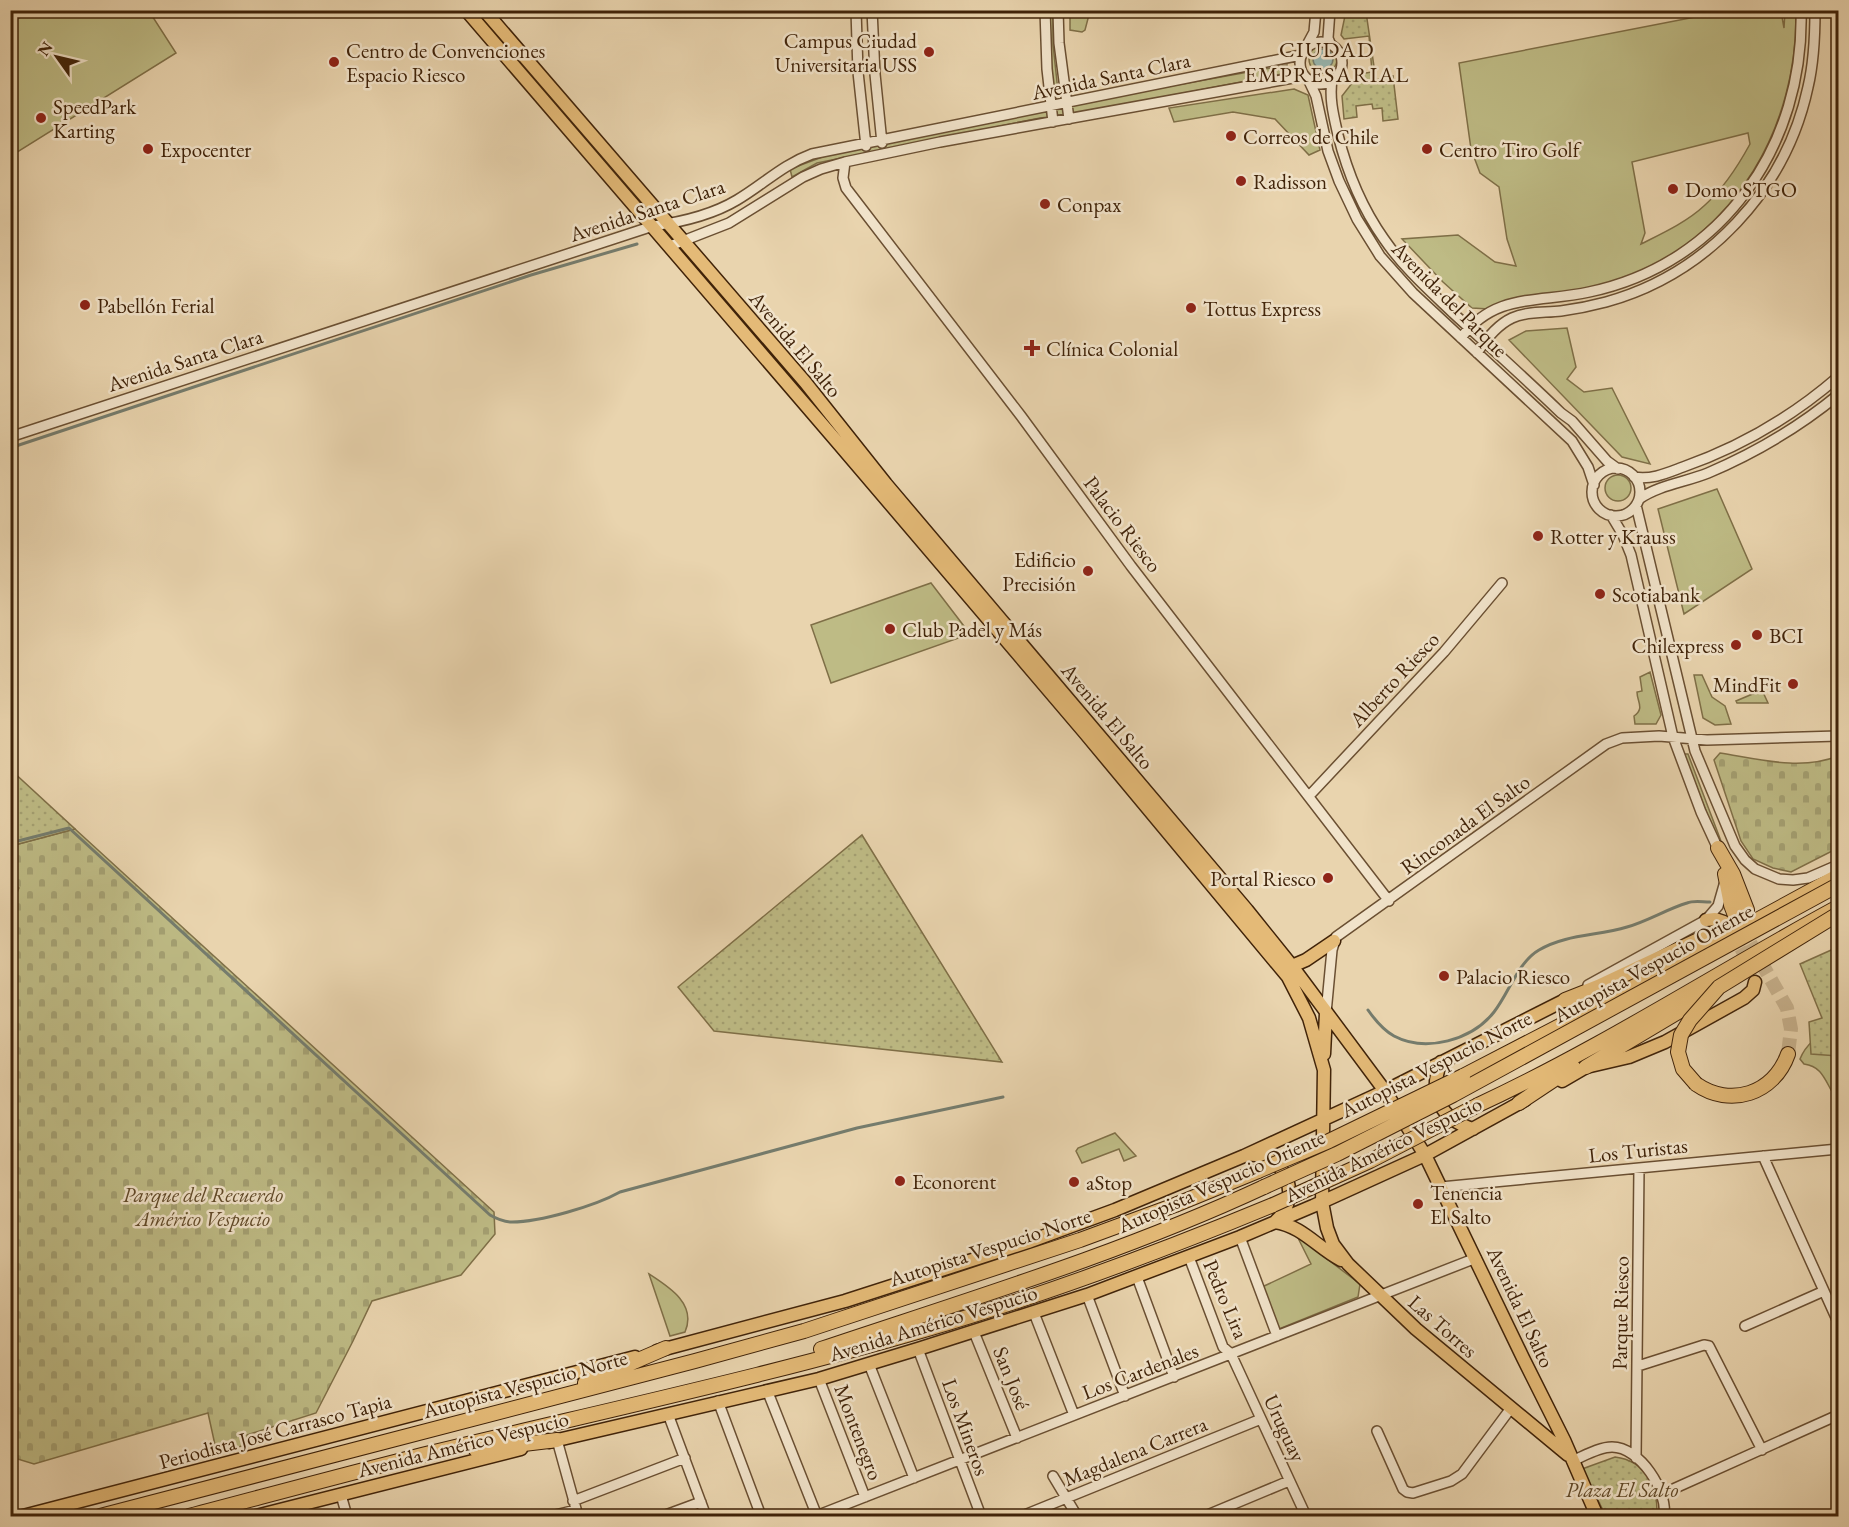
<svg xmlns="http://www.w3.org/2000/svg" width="1849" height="1527" font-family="'EB Garamond',serif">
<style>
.grass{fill:#bebb85;stroke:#7f6f47;stroke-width:1.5;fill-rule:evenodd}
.cemetery{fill:url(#cemetery-stones);stroke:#7f6f47;stroke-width:1.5}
.park{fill:url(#park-dots);stroke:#7f6f47;stroke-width:1.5}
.water{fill:#98b7b0;stroke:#757c6d;stroke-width:1.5}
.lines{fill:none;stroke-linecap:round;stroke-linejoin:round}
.stream{stroke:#757c6d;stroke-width:3}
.major-tunnel{stroke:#c7b18d;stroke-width:12;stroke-dasharray:12 6;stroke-linecap:butt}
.highway-tunnel{stroke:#c7b18d;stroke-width:14;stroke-dasharray:14 7;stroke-linecap:butt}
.minor-casing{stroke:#6a4f32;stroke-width:12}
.major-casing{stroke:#402309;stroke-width:15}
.highway-casing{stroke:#402309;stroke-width:16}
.minor{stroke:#f1e3ca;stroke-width:9}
.major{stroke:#e4ba77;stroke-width:12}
.highway{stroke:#e4ba77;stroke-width:14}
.highway-bridge-casing{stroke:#402309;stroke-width:16;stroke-linecap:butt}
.highway-bridge{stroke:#e4ba77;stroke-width:14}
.poi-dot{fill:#8f2418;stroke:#f1e3ca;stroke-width:2}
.labels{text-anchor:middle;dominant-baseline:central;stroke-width:5;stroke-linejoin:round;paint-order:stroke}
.poi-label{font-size:21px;fill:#402309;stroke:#f1e3ca;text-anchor:start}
.street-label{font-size:21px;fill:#402309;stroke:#f1e3ca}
.park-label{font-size:21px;font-style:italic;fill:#604928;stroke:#f1e3ca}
.neighbourhood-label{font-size:22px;letter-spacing:1.5px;fill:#402309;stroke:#f1e3ca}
</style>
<defs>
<pattern id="cemetery-stones" width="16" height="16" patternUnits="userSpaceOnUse" patternTransform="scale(1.5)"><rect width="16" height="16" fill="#bebb85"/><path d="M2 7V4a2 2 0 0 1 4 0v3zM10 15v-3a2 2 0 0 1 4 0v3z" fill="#a4a072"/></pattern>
<pattern id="park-dots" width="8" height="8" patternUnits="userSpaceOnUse" patternTransform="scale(1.5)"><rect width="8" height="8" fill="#bebb85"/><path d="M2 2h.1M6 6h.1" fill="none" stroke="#a4a072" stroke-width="1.8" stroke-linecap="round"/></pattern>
</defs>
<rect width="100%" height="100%" fill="#e9d4ae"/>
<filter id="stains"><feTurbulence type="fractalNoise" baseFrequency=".00333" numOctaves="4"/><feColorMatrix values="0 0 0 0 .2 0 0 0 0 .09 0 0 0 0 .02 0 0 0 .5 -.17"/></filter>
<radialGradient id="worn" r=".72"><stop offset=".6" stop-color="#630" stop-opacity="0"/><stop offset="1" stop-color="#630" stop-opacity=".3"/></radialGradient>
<path class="grass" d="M 32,11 L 149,11 L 176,53 L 11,156 L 11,22 Z
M 1050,11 L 1053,11 L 1053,45 L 1058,91 L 1054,92 L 1051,64 Z
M 1070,11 L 1090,11 L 1085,30 L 1082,32 L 1070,30 Z
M 1726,11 L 1781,11 L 1784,28 L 1785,11 L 1796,11 C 1798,126 1736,234 1627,278 C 1586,294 1533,300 1489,309 L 1472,308 L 1443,282 L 1402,239 L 1458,235 L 1495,262 L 1516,266 L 1507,239 L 1499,187 L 1480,173 L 1471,149 L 1459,63 ZM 1748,133 L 1750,144 C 1738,166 1724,188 1705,205 C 1687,222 1663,233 1641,244 L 1645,233 L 1632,162 Z
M1309 59a14 14 0 1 1 28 0a14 14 0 1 1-28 0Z
M 1287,65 L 1287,73 L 1075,114 L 1040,118 L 817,163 L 792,177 L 790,169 L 825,156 L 858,149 L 1160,88 Z
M 1294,89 L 1308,95 L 1320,150 L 1309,155 L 1275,119 L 1233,112 L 1174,122 L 1169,108 Z
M 1567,328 L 1576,367 L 1567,379 L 1584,392 L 1612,388 L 1650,464 L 1622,457 L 1509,340 L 1526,331 Z
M1605 488a13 13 0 1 1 26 0a13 13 0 1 1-26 0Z
M 1717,489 L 1752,569 L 1684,614 L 1658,509 Z
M 931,583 L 970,634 L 831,683 L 811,625 Z
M 1650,672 L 1661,715 L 1656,724 L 1635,724 L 1634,716 C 1645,708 1637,702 1637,692 L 1642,691 L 1640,677 Z
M 1694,675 L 1702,675 L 1712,697 L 1725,706 L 1731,724 L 1715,725 L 1703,718 Z
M 1762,690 L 1768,703 L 1737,703 L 1736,701 Z
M 1684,754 L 1688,754 L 1724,849 L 1711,824 Z
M 1838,1023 L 1838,1091 L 1831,1090 C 1824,1077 1820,1066 1804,1064 L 1800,1059 C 1807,1041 1823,1033 1838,1023 Z
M 1115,1133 L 1136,1156 L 1124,1161 L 1119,1149 L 1082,1163 L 1076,1151 L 1078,1148 Z
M 1297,1236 L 1360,1284 L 1358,1297 L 1279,1329 L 1262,1287 L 1311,1264 Z
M 649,1274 C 669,1287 697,1304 685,1332 L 670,1336 Z"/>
<path class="cemetery" d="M 1720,753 C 1758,759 1801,771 1838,756 L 1838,848 L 1791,872 L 1773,868 L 1753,859 L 1741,841 L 1714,760 Z
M 75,829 L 494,1212 L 495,1234 L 461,1275 L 372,1301 L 353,1341 L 316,1413 L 247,1435 L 248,1444 L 217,1454 L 208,1413 L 34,1464 L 11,1457 L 10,909 L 19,888 L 11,881 L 11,846 Z"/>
<path class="park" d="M 1346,11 L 1369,11 L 1366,12 L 1376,80 L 1393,76 L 1398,119 L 1383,121 L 1382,108 L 1373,109 L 1372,104 L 1356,106 L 1357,117 L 1344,119 L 1342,96 L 1353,82 L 1355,75 L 1372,72 L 1369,36 L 1344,39 L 1341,35 Z
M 10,770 L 11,770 L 75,829 L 11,846 Z
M 862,835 L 1002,1062 L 714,1031 L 678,987 Z
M 1838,947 L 1838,1056 L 1811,1054 L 1809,1022 L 1822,1018 L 1800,964 Z
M 1615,1457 C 1647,1461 1658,1488 1657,1516 L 1606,1516 L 1582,1469 Z"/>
<path class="water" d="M1313 59a10 10 0 1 1 20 0a10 10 0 1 1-20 0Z"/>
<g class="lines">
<path class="stream" d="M 10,448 L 531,275 L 637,244
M 10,843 L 69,828 L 490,1215 C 497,1219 504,1222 512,1222 C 540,1222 595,1206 620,1192 L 857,1128 L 1003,1097
M 1368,1010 C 1375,1020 1383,1030 1394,1036 C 1426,1053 1472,1040 1494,1012 C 1509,993 1518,962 1539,950 C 1566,934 1598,936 1627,927 C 1648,921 1667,909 1687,903 C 1694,900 1702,902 1710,902"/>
<path class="major-tunnel" d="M 1731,933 L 1751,967"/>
<path class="highway-tunnel" d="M 1740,925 L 1787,1008 L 1791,1029 L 1788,1054"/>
<g class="minor-casing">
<path id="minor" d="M 856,10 L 858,72 L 866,146
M 872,10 L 875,74 L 882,143
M 1045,10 L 1047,69 L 1053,122
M 1058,10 L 1059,43 L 1069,119
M1300 63a21 21 0 1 1 42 0a21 21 0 1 1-42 0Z
M 1330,43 L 1328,38 L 1330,10
M 1307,45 L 1314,32 L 1316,10
M 1308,79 L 1316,96 L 1328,151 L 1339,181 L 1357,219 L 1380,256 L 1413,293 L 1572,441 L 1588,467 L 1594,485
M 1332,80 C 1329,99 1334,117 1338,135 C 1347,171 1362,208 1384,239 C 1403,267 1429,290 1453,313 C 1489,346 1526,379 1561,413 L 1572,421 L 1607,461 L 1618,469
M 845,162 L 843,178 L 846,188 L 1021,416 L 1131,566 L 1389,901
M 670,246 L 729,223 L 803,177 L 821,169 L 845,162 L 940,142 L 1304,76
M 1461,338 C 1495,292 1540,303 1589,292 C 1723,264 1805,144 1801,10
M 1477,353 C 1486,339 1497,325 1512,318 C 1527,311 1545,313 1561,311 C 1576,309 1591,306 1606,302 C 1707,274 1786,190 1808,87 C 1814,62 1815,36 1815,10
M 10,437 L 653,226 C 682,222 712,215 737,200 C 764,184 782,165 812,154 L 1301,55
M1592 492a24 24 0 1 1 48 0a24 24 0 1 1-48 0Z
M 1634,477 C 1652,480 1667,473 1683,467 C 1740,447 1793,416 1838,377
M 1639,499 C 1659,485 1686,482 1708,473 C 1755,453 1799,427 1838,395
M 1636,505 L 1695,751 L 1735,846 L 1745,860 L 1755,869 L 1779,879 L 1793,880 L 1808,878 L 1838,865
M 1611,515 L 1623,535 L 1631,555 L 1673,737 L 1701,812 L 1719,851
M 1309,796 L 1444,652 L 1502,583
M 1588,985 L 1706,920 L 1718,906 L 1724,885
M 1326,1013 L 1332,950 L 1336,937 L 1606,744 L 1622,738 L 1659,736 L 1707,740 L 1838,736
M 1763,1156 L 1838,1322
M 1441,1187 L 1838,1149
M 1240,1237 L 1277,1336
M 1189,1257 L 1223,1347 L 1231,1354 L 1306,1516
M 1137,1277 L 1174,1377
M 1087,1295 L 1125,1396
M 1034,1313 L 1074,1415
M 1745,1326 L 1824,1291
M 974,1332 L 1017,1438
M 918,1349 L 981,1516
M 869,1364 L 914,1478
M 1638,1366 L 1704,1345 L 1709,1346 L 1762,1450
M 819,1379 L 865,1497
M 767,1390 L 817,1516
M 718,1401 L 761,1516
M 668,1414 L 706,1516
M 1377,1431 L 1403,1489 L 1407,1492 L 1413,1493 L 1451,1481 L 1462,1474 L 1511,1408
M 557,1440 L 578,1516
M 1636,1458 L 1639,1168
M 1572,1461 C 1584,1456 1599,1447 1612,1447 C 1640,1447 1668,1491 1664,1516
M 1053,1476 L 1077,1516
M 1662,1494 L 1838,1415
M 341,1495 L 347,1516
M 573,1501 L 685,1458
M 551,1516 L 576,1510
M 663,1516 L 701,1502
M 816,1516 L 1476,1258
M 1022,1516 L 1261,1419
M 1205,1516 L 1289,1481"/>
</g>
<g class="major-casing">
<path id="major" d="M 466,10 L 839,444 L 1085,733 L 1288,977 L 1309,1018 L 1324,1070 L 1322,1202 L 1327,1228 L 1333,1244 L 1348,1264 L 1416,1329 L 1568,1455
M 484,10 L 805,382 L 886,484 L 1247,910 L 1292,966 L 1385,1091 L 1425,1155 L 1523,1358 L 1564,1440 L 1597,1516
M 1706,920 L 1715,919 L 1724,922
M 1292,966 L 1306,960 L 1334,941
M 1324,1054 L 1326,1013
M 1441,1062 C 1428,1094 1440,1119 1473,1129
M 1562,1081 L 1586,1067 L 1629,1057 L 1665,1042 L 1744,998 L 1753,990 L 1755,982
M 1247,1155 C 1284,1152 1304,1195 1276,1221
M 1275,1222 C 1302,1226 1318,1248 1341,1260
M 657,1351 L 845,1301 L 1028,1242 L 1115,1210 L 1244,1156 L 1385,1091 L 1565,1000
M 549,1442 L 819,1379 L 918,1349 L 1087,1295 L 1240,1237 L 1313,1206 L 1425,1155 L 1525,1100
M 23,1516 L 635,1357
M 256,1516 L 521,1449"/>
</g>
<g class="highway-casing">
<path id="highway" d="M 1718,848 L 1733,874 L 1747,910
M 1725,874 L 1731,905 L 1736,918
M 1565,1000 L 1598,987 L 1726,927
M 1586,1067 L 1715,990
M 1463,1076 L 1604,1003 L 1838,876
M 1696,1084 C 1730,1108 1774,1094 1788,1054
M 1519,1103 L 1573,1067
M 1478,1105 C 1603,1047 1718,972 1838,907
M 821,1349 C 970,1299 1120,1254 1264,1187
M 585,1383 L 666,1348
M 476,1450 L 557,1440
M 100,1516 L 695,1361 L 804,1331 L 1080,1240 L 1175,1205 L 1258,1171
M 189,1516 C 269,1495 350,1473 430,1453 C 603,1411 777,1374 948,1323 C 1058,1290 1167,1249 1273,1205"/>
</g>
<use href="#minor" class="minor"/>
<use href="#major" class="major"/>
<use href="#highway" class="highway"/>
<g class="highway-bridge-casing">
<path id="highway-bridge" d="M 1696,1084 L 1683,1069 L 1678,1052 L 1681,1035 L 1690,1020 L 1719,987 L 1838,914
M 1258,1171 L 1329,1141 L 1463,1076
M 1264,1187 L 1337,1154 L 1453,1095 L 1838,885
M 1273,1205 L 1370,1161 L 1478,1105"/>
</g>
<use href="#highway-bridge" class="highway-bridge"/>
</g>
<g class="poi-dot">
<circle cx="929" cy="52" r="6"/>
<circle cx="334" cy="62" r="6"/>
<circle cx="41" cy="118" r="6"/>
<circle cx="1231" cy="136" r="6"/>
<circle cx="148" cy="149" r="6"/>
<circle cx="1427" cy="149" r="6"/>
<circle cx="1241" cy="181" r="6"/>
<circle cx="1673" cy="189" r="6"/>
<circle cx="1045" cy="204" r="6"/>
<circle cx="85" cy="305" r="6"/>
<circle cx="1191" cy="308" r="6"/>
<path d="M1029 339h6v6h6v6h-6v6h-6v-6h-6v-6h6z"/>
<circle cx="1538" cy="536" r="6"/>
<circle cx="1088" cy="571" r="6"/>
<circle cx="1600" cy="594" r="6"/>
<circle cx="890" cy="629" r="6"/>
<circle cx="1757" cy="635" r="6"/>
<circle cx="1736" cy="645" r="6"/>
<circle cx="1793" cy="684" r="6"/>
<circle cx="1328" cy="878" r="6"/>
<circle cx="1444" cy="976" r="6"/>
<circle cx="900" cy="1181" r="6"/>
<circle cx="1074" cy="1182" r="6"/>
<circle cx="1418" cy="1204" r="6"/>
</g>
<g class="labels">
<g class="poi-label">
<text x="917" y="40" text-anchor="end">Campus Ciudad<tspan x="917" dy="24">Universitaria USS</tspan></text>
<text x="346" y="50">Centro de Convenciones<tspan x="346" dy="24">Espacio Riesco</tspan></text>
<text x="53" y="106">SpeedPark<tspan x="53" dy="24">Karting</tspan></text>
<text x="1243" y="136">Correos de Chile</text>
<text x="160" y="149">Expocenter</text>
<text x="1439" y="149">Centro Tiro Golf</text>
<text x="1253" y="181">Radisson</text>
<text x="1685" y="189">Domo STGO</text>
<text x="1057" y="204">Conpax</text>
<text x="97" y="305">Pabellón Ferial</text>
<text x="1203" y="308">Tottus Express</text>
<text x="1046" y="348">Clínica Colonial</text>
<text x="1550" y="536">Rotter y Krauss</text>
<text x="1076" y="559" text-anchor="end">Edificio<tspan x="1076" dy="24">Precisión</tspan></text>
<text x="1612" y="594">Scotiabank</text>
<text x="902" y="629">Club Padel y Más</text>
<text x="1769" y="635">BCI</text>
<text x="1724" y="645" text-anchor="end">Chilexpress</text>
<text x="1781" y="684" text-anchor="end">MindFit</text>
<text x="1316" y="878" text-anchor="end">Portal Riesco</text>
<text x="1456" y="976">Palacio Riesco</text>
<text x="912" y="1181">Econorent</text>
<text x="1086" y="1182">aStop</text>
<text x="1430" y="1192">Tenencia<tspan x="1430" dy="24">El Salto</tspan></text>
</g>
<g class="street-label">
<text transform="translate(1111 76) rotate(-12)">Avenida Santa Clara</text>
<text transform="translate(647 210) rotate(-18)">Avenida Santa Clara</text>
<text transform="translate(1450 299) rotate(45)">Avenida del Parque</text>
<text transform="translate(796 344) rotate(50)">Avenida El Salto</text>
<text transform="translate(185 360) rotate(-18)">Avenida Santa Clara</text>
<text transform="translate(1123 524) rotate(53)">Palacio Riesco</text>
<text transform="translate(1394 679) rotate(-47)">Alberto Riesco</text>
<text transform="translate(1108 716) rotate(50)">Avenida El Salto</text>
<text transform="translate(1465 824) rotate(-36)">Rinconada El Salto</text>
<text transform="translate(1653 963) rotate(-29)">Autopista Vespucio Oriente</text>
<text transform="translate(1436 1064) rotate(-27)">Autopista Vespucio Norte</text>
<text transform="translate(1383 1149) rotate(-26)">Avenida Américo Vespucio</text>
<text transform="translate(1638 1150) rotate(-6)">Los Turistas</text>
<text transform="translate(1221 1181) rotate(-24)">Autopista Vespucio Oriente</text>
<text transform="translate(990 1247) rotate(-18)">Autopista Vespucio Norte</text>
<text transform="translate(1226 1299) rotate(67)">Pedro Lira</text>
<text transform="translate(1521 1307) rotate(65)">Avenida El Salto</text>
<text transform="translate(1620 1313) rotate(-89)">Parque Riesco</text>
<text transform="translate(933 1323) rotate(-17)">Avenida Américo Vespucio</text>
<text transform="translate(1443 1326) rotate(41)">Las Torres</text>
<text transform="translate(1140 1371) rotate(-21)">Los Cardenales</text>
<text transform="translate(1012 1378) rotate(68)">San José</text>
<text transform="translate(525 1384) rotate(-15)">Autopista Vespucio Norte</text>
<text transform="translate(966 1427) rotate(70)">Los Mineros</text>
<text transform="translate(1285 1428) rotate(65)">Uruguay</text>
<text transform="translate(275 1431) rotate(-15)">Periodista José Carrasco Tapia</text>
<text transform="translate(859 1432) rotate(69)">Montenegro</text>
<text transform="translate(463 1444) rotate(-14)">Avenida Américo Vespucio</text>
<text transform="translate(1135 1451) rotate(-22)">Magdalena Carrera</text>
</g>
<g class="park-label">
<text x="203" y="1194">Parque del Recuerdo<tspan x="203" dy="24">Américo Vespucio</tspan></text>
<text x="1622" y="1489">Plaza El Salto</text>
</g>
<g class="neighbourhood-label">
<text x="1327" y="49">CIUDAD<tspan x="1327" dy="25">EMPRESARIAL</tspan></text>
</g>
</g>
<rect width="1849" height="1527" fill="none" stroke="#e9d4ae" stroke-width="36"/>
<rect x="12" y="12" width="1825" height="1503" fill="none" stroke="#402309" stroke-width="3"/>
<rect x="18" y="18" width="1813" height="1491" fill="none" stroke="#402309" stroke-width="1.5"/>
<g transform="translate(57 57) rotate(304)" stroke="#f1e3ca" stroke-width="4.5" paint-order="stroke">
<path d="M0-4.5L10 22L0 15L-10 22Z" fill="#402309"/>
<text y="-9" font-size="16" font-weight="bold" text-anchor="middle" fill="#402309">N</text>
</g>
<rect width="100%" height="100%" filter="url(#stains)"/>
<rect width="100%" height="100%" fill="url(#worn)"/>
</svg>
